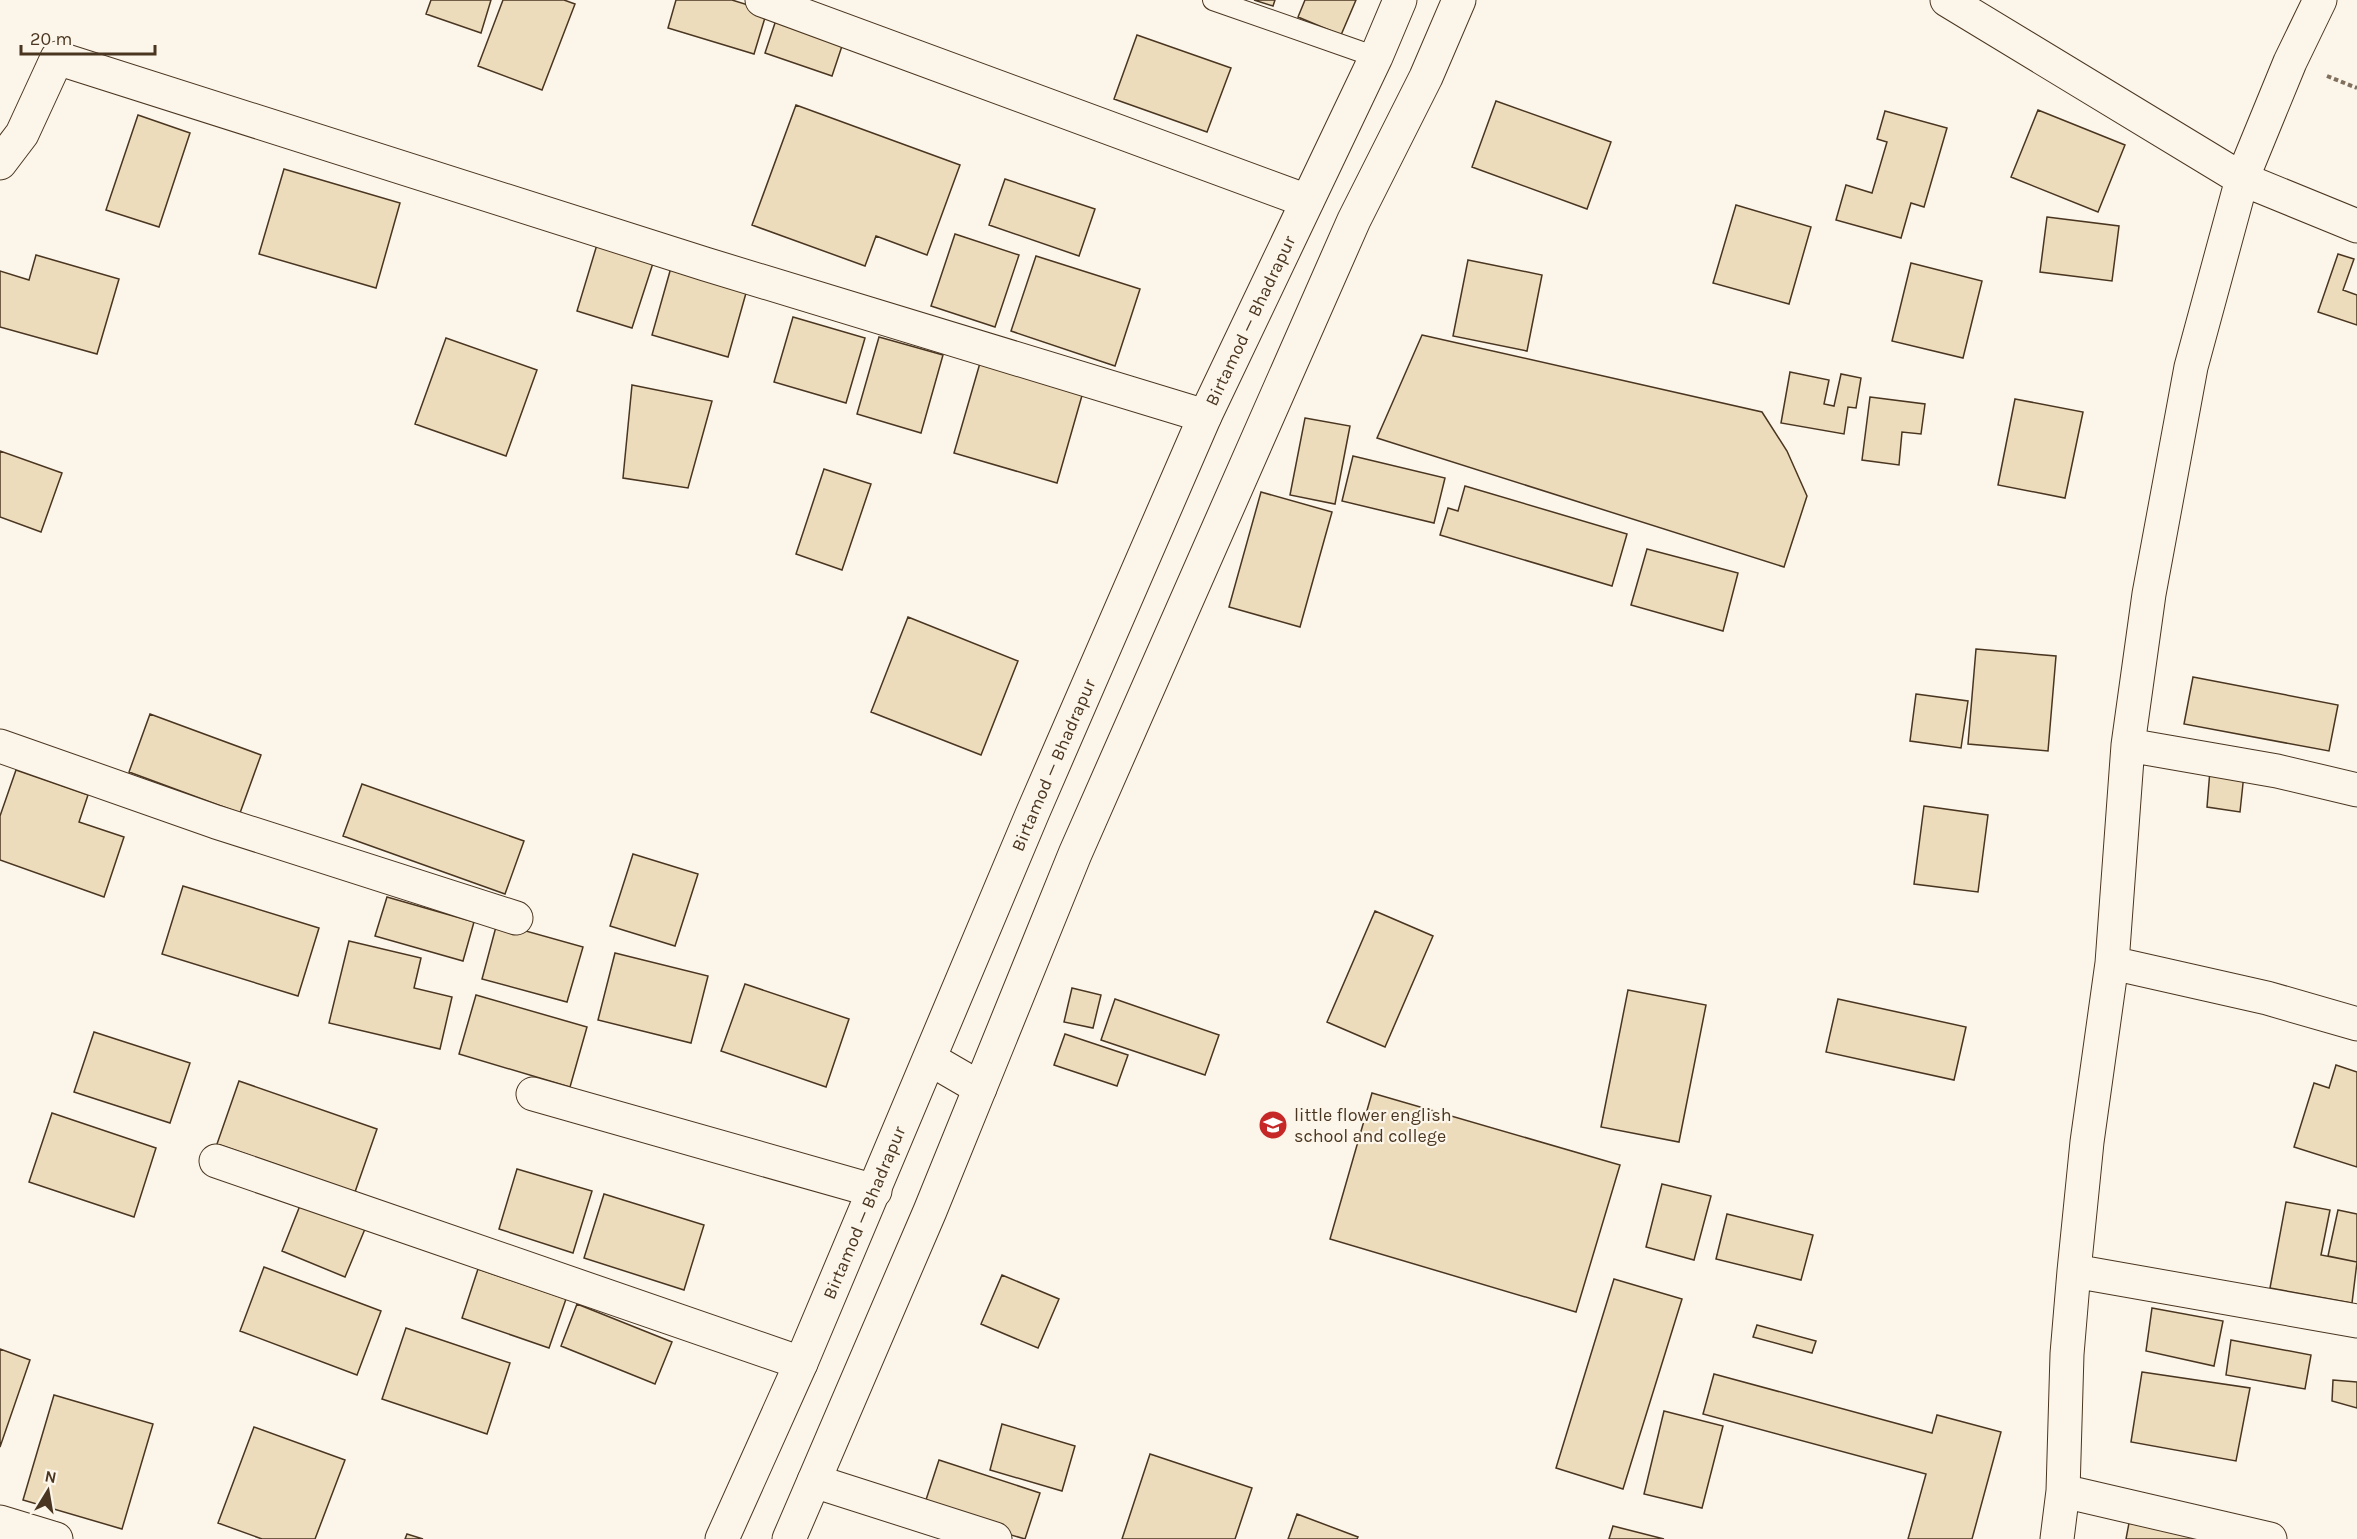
<svg xmlns="http://www.w3.org/2000/svg" width="2357" height="1539" font-family="Karla,sans-serif">
<style>
.building{fill:#ecdcbc;stroke:#4a3520;stroke-width:1.5}
.lines{fill:none;stroke-linecap:round;stroke-linejoin:round}
.service-casing{stroke:#4a3520;stroke-width:22}
.minor-casing{stroke:#4a3520;stroke-width:35}
.primary-casing{stroke:#4a3520;stroke-width:35}
.path{stroke:#7f6f5c;stroke-width:4;stroke-dasharray:4.5 3;stroke-linecap:butt}
.service{stroke:#fbf6e9;stroke-width:20}
.minor{stroke:#fbf6e9;stroke-width:33}
.primary{stroke:#fbf6e9;stroke-width:33}
.labels{text-anchor:middle;dominant-baseline:central;stroke-width:4.5;stroke-linejoin:round;paint-order:stroke}
.street-label{font-size:18px;fill:#4a3520;stroke:#fbf6e9}
.poi-label{font-size:18px;fill:#4a3520;stroke:#fbf6e9;text-anchor:start}
</style>
<rect width="100%" height="100%" fill="#fbf6e9"/>
<path class="building" d="M 431,0 L 491,0 L 481,33 L 426,14 Z
M 503,0 L 564,0 L 575,4 L 542,90 L 478,66 Z
M 676,0 L 732,0 L 767,11 L 754,54 L 668,28 Z
M 1254,0 L 1275,0 L 1273,6 Z
M 1305,0 L 1356,0 L 1341,35 L 1298,17 Z
M 777,17 L 844,40 L 832,76 L 765,53 Z
M 1137,35 L 1231,68 L 1207,132 L 1114,99 Z
M 1496,101 L 1611,142 L 1587,209 L 1472,167 Z
M 796,105 L 960,165 L 927,255 L 876,236 L 865,266 L 752,225 Z
M 2038,110 L 2125,145 L 2098,212 L 2011,177 Z
M 1885,111 L 1947,128 L 1924,207 L 1911,203 L 1901,238 L 1836,220 L 1846,185 L 1872,193 L 1887,142 L 1877,139 Z
M 138,115 L 190,133 L 159,227 L 106,210 Z
M 284,169 L 400,203 L 376,288 L 259,254 Z
M 1005,179 L 1095,209 L 1079,256 L 989,225 Z
M 1736,205 L 1811,227 L 1789,304 L 1713,283 Z
M 2047,217 L 2119,226 L 2112,281 L 2040,272 Z
M 955,234 L 1019,255 L 995,327 L 931,306 Z
M 599,238 L 655,257 L 632,328 L 577,311 Z
M 2338,254 L 2354,259 L 2343,290 L 2357,295 L 2357,325 L 2318,312 Z
M 36,255 L 119,279 L 97,354 L 0,327 L 0,271 L 29,280 Z
M 1036,256 L 1140,289 L 1115,366 L 1011,331 Z
M 1468,260 L 1542,275 L 1527,351 L 1453,336 Z
M 1911,263 L 1982,281 L 1963,358 L 1892,341 Z
M 672,264 L 748,286 L 728,357 L 652,335 Z
M 793,317 L 865,338 L 846,403 L 774,382 Z
M 1422,335 L 1762,412 L 1787,451 L 1807,496 L 1784,567 L 1377,438 Z
M 879,337 L 943,355 L 921,433 L 857,414 Z
M 446,338 L 537,370 L 506,456 L 415,424 Z
M 980,363 L 1083,392 L 1057,483 L 954,453 Z
M 1790,372 L 1829,380 L 1824,404 L 1834,406 L 1841,374 L 1861,378 L 1856,408 L 1848,407 L 1844,434 L 1781,423 Z
M 632,385 L 712,401 L 688,488 L 623,478 Z
M 1870,397 L 1925,404 L 1921,434 L 1902,432 L 1899,465 L 1862,460 Z
M 2015,399 L 2083,412 L 2065,498 L 1998,485 Z
M 1305,418 L 1350,426 L 1335,504 L 1290,495 Z
M 0,451 L 62,473 L 41,532 L 0,517 Z
M 1353,456 L 1445,478 L 1434,523 L 1342,501 Z
M 824,469 L 871,484 L 842,570 L 796,554 Z
M 1465,486 L 1627,534 L 1612,586 L 1440,535 L 1448,508 L 1458,511 Z
M 1261,492 L 1332,512 L 1300,627 L 1229,607 Z
M 1647,549 L 1738,573 L 1723,631 L 1631,605 Z
M 908,617 L 1018,661 L 981,755 L 871,712 Z
M 1976,649 L 2056,656 L 2048,751 L 1968,744 Z
M 2193,677 L 2338,705 L 2329,751 L 2184,724 Z
M 1916,694 L 1968,701 L 1961,748 L 1910,741 Z
M 150,714 L 261,755 L 240,813 L 129,772 Z
M 16,770 L 88,795 L 79,822 L 124,837 L 104,897 L 0,860 L 0,816 Z
M 2210,770 L 2244,774 L 2240,812 L 2207,807 Z
M 362,784 L 524,841 L 505,894 L 343,836 Z
M 1924,806 L 1988,815 L 1978,892 L 1914,884 Z
M 633,854 L 698,874 L 675,946 L 610,926 Z
M 183,886 L 319,928 L 298,996 L 162,954 Z
M 387,897 L 474,922 L 463,961 L 375,936 Z
M 1375,911 L 1433,936 L 1385,1047 L 1327,1022 Z
M 497,923 L 583,947 L 567,1002 L 482,979 Z
M 349,941 L 421,958 L 414,988 L 452,997 L 440,1049 L 329,1023 Z
M 615,953 L 708,976 L 691,1043 L 598,1020 Z
M 745,984 L 849,1019 L 826,1087 L 721,1051 Z
M 1072,988 L 1101,995 L 1093,1028 L 1064,1022 Z
M 1628,990 L 1706,1005 L 1679,1142 L 1601,1127 Z
M 476,995 L 587,1027 L 570,1087 L 459,1054 Z
M 1115,999 L 1219,1035 L 1205,1075 L 1101,1040 Z
M 1838,999 L 1966,1027 L 1954,1080 L 1826,1052 Z
M 94,1032 L 190,1063 L 170,1123 L 74,1092 Z
M 1065,1034 L 1128,1055 L 1117,1086 L 1054,1065 Z
M 2336,1065 L 2357,1072 L 2357,1167 L 2294,1147 L 2314,1083 L 2329,1088 Z
M 239,1081 L 377,1129 L 355,1192 L 217,1144 Z
M 1372,1093 L 1620,1165 L 1576,1312 L 1330,1239 Z
M 52,1113 L 156,1148 L 134,1217 L 29,1182 Z
M 517,1169 L 592,1191 L 573,1253 L 499,1229 Z
M 1662,1184 L 1711,1196 L 1694,1260 L 1646,1247 Z
M 604,1194 L 704,1225 L 684,1290 L 584,1258 Z
M 2286,1202 L 2330,1210 L 2321,1255 L 2357,1262 L 2352,1303 L 2270,1288 Z
M 301,1203 L 365,1229 L 345,1277 L 282,1251 Z
M 2338,1210 L 2357,1214 L 2357,1262 L 2328,1256 Z
M 1727,1214 L 1813,1235 L 1801,1280 L 1716,1259 Z
M 264,1267 L 381,1311 L 357,1375 L 240,1331 Z
M 478,1269 L 566,1299 L 549,1348 L 462,1318 Z
M 1002,1275 L 1059,1299 L 1038,1348 L 981,1324 Z
M 1614,1279 L 1682,1299 L 1623,1489 L 1556,1468 Z
M 577,1304 L 672,1342 L 655,1384 L 561,1346 Z
M 2152,1308 L 2223,1321 L 2214,1366 L 2146,1351 Z
M 1757,1325 L 1816,1341 L 1812,1353 L 1753,1337 Z
M 406,1328 L 510,1363 L 487,1434 L 382,1399 Z
M 2231,1340 L 2311,1355 L 2305,1389 L 2226,1375 Z
M 0,1349 L 30,1360 L 0,1447 Z
M 2142,1372 L 2250,1388 L 2236,1461 L 2131,1442 Z
M 1714,1374 L 1932,1433 L 1937,1415 L 2001,1432 L 1972,1539 L 1908,1539 L 1926,1474 L 1703,1414 Z
M 2333,1380 L 2357,1382 L 2357,1408 L 2332,1401 Z
M 54,1395 L 153,1424 L 122,1529 L 23,1500 Z
M 1664,1411 L 1723,1426 L 1702,1508 L 1644,1494 Z
M 1002,1424 L 1075,1446 L 1062,1491 L 990,1470 Z
M 254,1427 L 345,1460 L 315,1539 L 262,1539 L 218,1523 Z
M 1150,1454 L 1252,1488 L 1235,1539 L 1122,1539 Z
M 939,1460 L 1040,1493 L 1025,1539 L 923,1509 Z
M 1297,1514 L 1358,1537 L 1357,1539 L 1288,1539 Z
M 2129,1523 L 2203,1539 L 2126,1539 Z
M 1613,1526 L 1664,1539 L 1609,1539 Z
M 407,1534 L 423,1539 L 405,1539 Z"/>
<g class="lines">
<g class="service-casing">
<path id="service" d="M 1213,0 L 1376,57"/>
</g>
<g class="minor-casing">
<path id="minor" d="M 762,0 L 1307,201
M 1947,0 L 2242,179 L 2357,226
M 0,163 L 22,134 L 57,58 L 705,264 L 1205,416
M 2128,745 L 2277,771 L 2357,790
M 0,746 L 216,822 L 516,918
M 2112,963 L 2267,998 L 2357,1024
M 533,1094 L 875,1191
M 216,1161 L 801,1363
M 2074,1271 L 2357,1321
M 814,1481 L 995,1539
M 2063,1491 L 2270,1539
M 0,1522 L 56,1539
M 2057,1539 L 2063,1491 L 2067,1354 L 2074,1271 L 2087,1142 L 2112,963 L 2128,745 L 2149,594 L 2191,367 L 2242,179 L 2290,62 L 2320,0"/>
</g>
<g class="primary-casing">
<g id="primary">
<path d="M 930,1059 L 980,1088"/>
<path id="s1" d="M 722,1539 L 801,1363 L 1033,812 L 1205,416 L 1376,57 L 1400,0"/>
<path d="M 789,1539 L 930,1211 L 1075,854 L 1354,220 L 1426,77 L 1459,0"/>
</g>
</g>
<path class="path" d="M 2327,76 L 2357,88"/>
<use href="#service" class="service"/>
<use href="#minor" class="minor"/>
<use href="#primary" class="primary"/>
</g>
<defs>
<g id="school-disc" transform="scale(1.5)"><circle r="9.5" fill="#c62828" stroke="#fbf6e9"/><path d="M0-5L7-2L0 1L-7-2ZM-4 1L0 2.5L4 1V4Q0 6-4 4Z" fill="#fff"/></g>
</defs>
<g fill-rule="evenodd">
<use href="#school-disc" x="1273" y="1125"/>
</g>
<g class="labels">
<g class="street-label">
<text stroke="none"><textPath href="#s1" startOffset="1328">Birtamod — Bhadrapur</textPath></text>
<text stroke="none"><textPath href="#s1" startOffset="842">Birtamod — Bhadrapur</textPath></text>
<text stroke="none"><textPath href="#s1" startOffset="356">Birtamod — Bhadrapur</textPath></text>
</g>
<g class="poi-label">
<text x="1294" y="1115">little flower english<tspan x="1294" dy="21">school and college</tspan></text>
</g>
</g>
<g transform="translate(48 1491) rotate(11)" stroke="#fbf6e9" stroke-width="4.5" paint-order="stroke">
<path d="M0-4.5L10 22L0 15L-10 22Z" fill="#4a3520"/>
<text y="-9" font-size="16" font-weight="bold" text-anchor="middle" fill="#4a3520">N</text>
</g>
<path d="M21 45v9h134v-9" fill="none" stroke="#4a3520" stroke-width="3"/>
<text x="30" y="45" font-size="18" fill="#4a3520" stroke="#fbf6e9" stroke-width="4.5" paint-order="stroke">20 m</text>
</svg>
